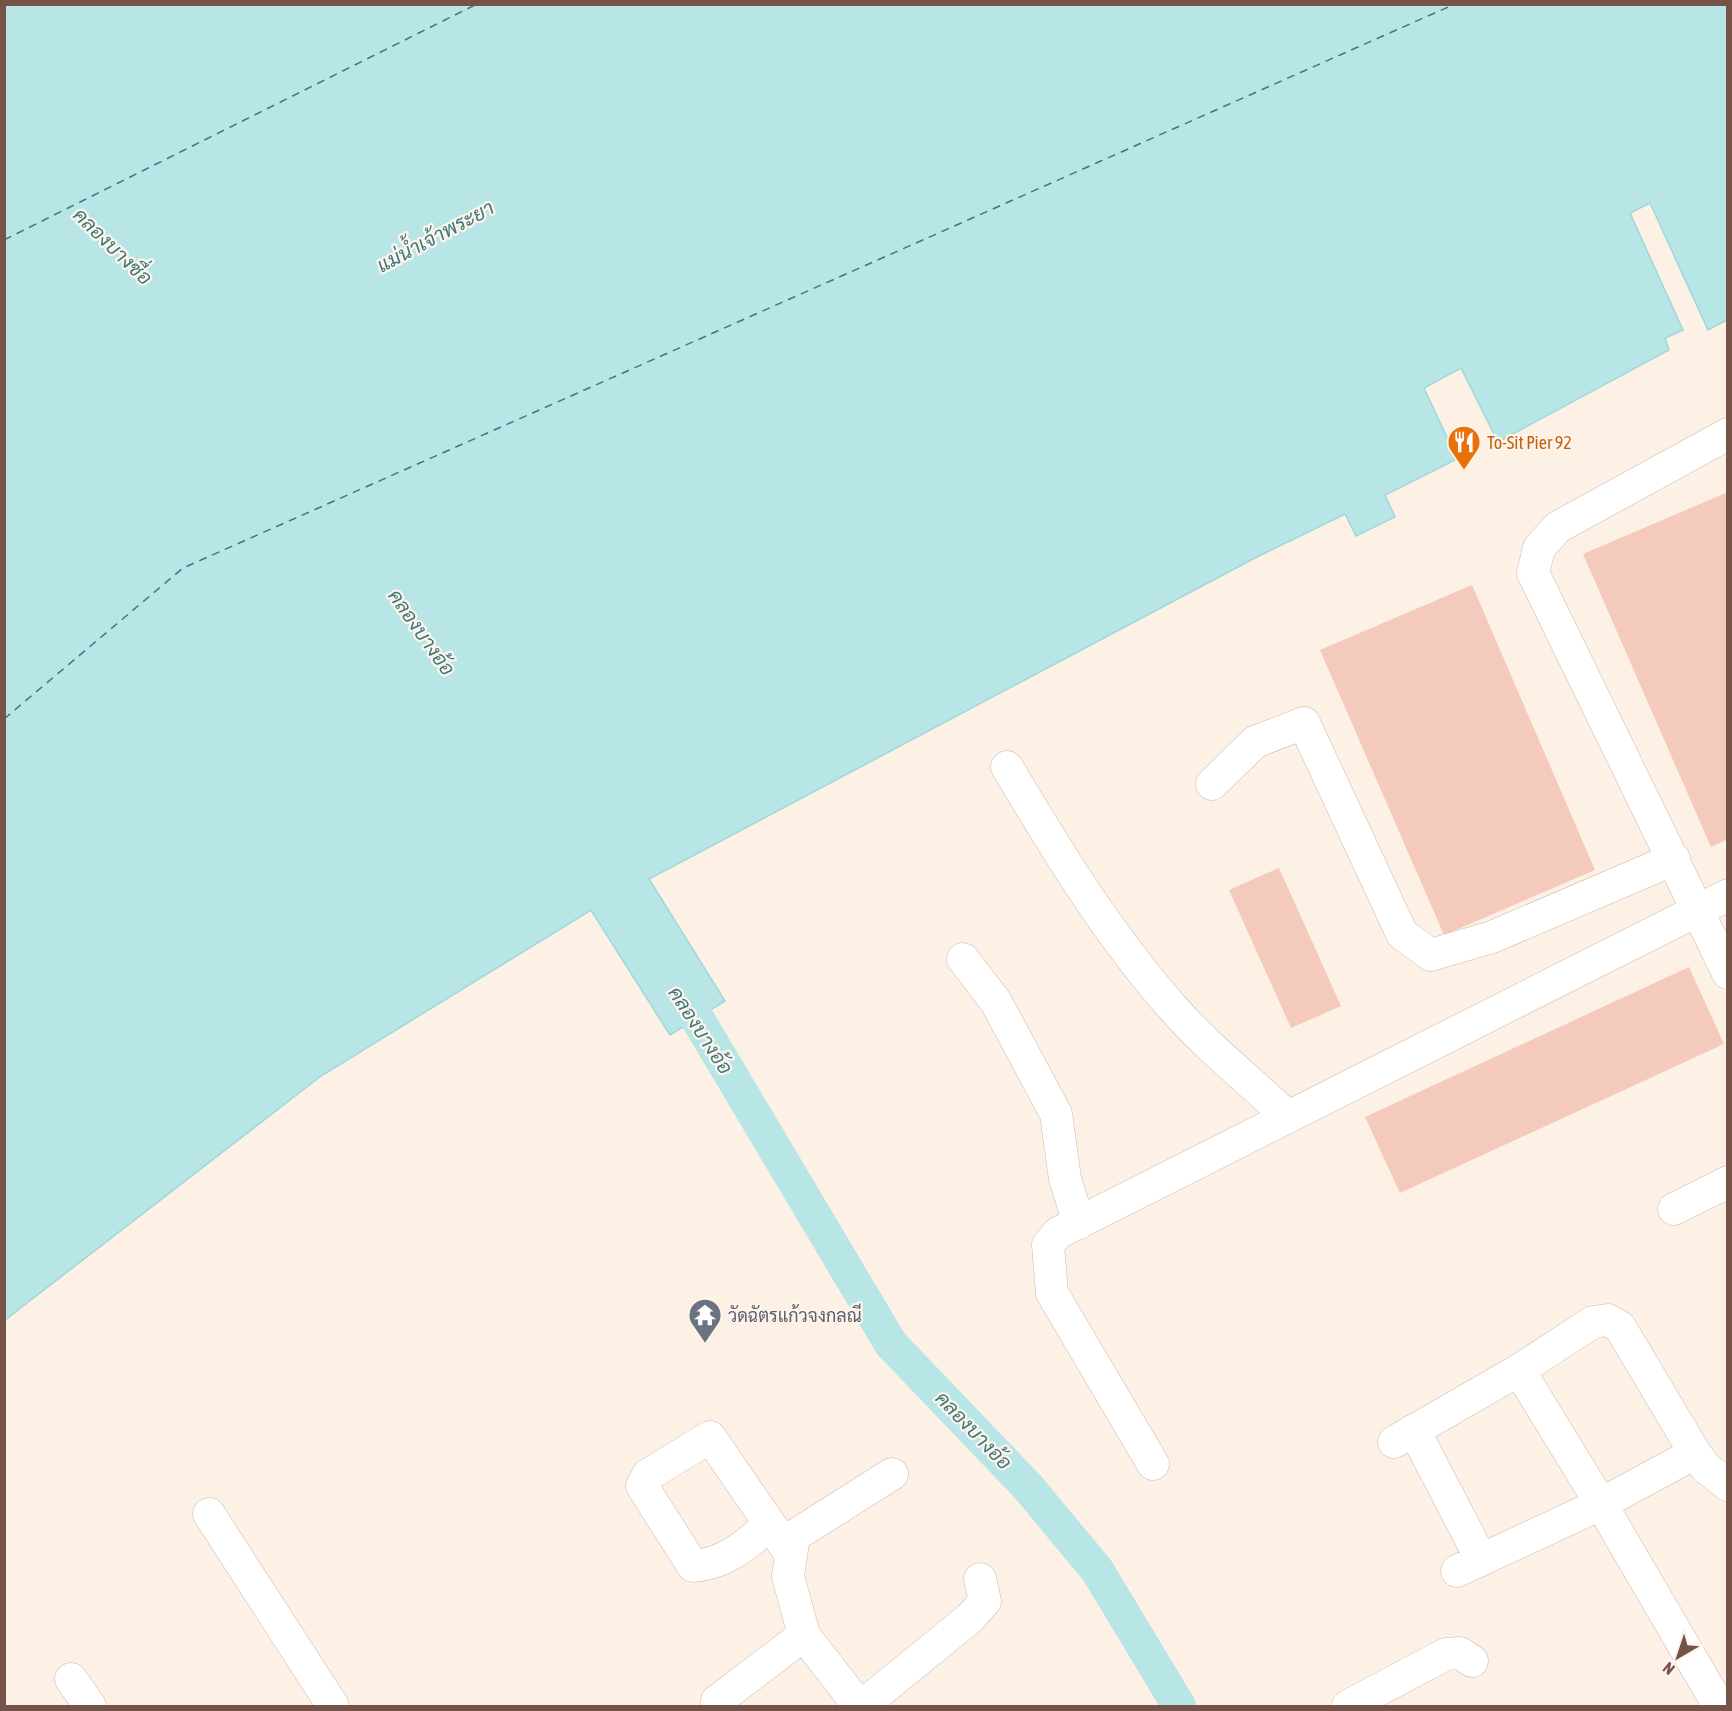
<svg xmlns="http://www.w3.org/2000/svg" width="1732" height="1711" font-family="'Asap Condensed',Sarabun,sans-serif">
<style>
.water{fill:#b8e6e7;stroke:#9ed8d9;stroke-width:1.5}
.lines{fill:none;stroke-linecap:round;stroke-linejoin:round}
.canal{stroke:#b8e6e7;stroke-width:34}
.ferry{stroke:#3c797c;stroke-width:1.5;stroke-dasharray:8 6;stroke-linecap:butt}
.building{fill:#f3cabb}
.minor-casing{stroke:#d0b8ad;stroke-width:33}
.minor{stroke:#fff;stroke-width:32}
.labels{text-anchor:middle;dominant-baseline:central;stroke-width:4.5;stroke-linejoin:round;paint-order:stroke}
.food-label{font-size:18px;fill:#c56008;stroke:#fff4eb;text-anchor:start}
.worship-label{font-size:18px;fill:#5b616d;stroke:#fff4eb;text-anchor:start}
.water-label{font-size:20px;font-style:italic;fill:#3c797c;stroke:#fff4eb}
</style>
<rect width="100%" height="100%" fill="#fdf0e4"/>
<path class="water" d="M 5,4 L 1727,5 L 1727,320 L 1708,330 L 1650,203 L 1630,213 L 1683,330 L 1665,338 L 1669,350 L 1498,442 L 1461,368 L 1424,388 L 1457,459 L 1385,495 L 1395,517 L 1356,536 L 1345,514 L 1253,559 L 649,879 L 725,1001 L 670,1035 L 591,910 L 321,1076 L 5,1320 Z"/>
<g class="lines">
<path class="canal" d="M 669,980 L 697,1018 L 891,1344 L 1027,1486 L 1097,1570 L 1179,1706"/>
<path class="ferry" d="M 4,240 L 477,4
M 4,719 L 183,568 L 1455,4"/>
</g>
<path class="building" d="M 1728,492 L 1728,839 L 1711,847 L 1583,554 Z
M 1472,585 L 1595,870 L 1444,935 L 1320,650 Z
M 1279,868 L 1341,1006 L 1291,1028 L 1229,890 Z
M 1689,967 L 1724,1044 L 1400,1193 L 1365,1117 Z"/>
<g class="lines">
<g class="minor-casing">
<path id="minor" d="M 1728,434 L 1558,527 L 1539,548 L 1533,573 L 1728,973
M 1007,767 C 1057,851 1107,933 1172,1007 C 1205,1045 1250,1081 1287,1116
M 1212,784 L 1255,742 L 1304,723 L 1402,934 L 1431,955 L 1492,937 L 1674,859
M 963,959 L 996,1002 L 1056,1114 L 1065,1179 L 1079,1223
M 1674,1209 L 1728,1182
M 1414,1430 L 1481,1559
M 1394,1442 L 1519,1370 L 1593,1322 L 1608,1320 L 1620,1327 L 1695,1453 L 1601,1504 L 1719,1706
M 1695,1453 L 1706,1468 L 1728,1485
M 1153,1464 L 1052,1293 L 1048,1245 L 1058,1233 L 1728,895
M 209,1514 L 333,1706
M 769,1525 C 746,1545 725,1564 693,1566 L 642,1486 L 648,1475 L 710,1437 L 791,1555
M 1457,1571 L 1601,1504 L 1519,1370
M 804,1635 L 859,1706
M 71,1679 L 90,1706
M 717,1706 L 717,1701 L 804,1635 L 788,1576 L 794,1536 L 892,1474
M 862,1706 L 970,1618 L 985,1601 L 980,1579
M 1348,1706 L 1446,1654 L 1460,1653 L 1472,1661"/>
</g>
<use href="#minor" class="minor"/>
</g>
<defs>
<g id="restaurant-pin" transform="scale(1.725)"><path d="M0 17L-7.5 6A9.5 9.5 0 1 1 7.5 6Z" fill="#e8710a" stroke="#fff4eb"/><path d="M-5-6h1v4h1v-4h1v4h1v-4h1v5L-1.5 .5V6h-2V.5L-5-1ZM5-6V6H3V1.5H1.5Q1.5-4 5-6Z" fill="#fff"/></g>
<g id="temple-pin" transform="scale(1.725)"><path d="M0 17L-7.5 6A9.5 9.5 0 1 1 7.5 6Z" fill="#6b7280" stroke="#fff4eb"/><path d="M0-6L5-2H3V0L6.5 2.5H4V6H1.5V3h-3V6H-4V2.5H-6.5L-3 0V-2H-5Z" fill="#fff"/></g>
</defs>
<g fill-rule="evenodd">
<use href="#restaurant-pin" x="1464" y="442"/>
<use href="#temple-pin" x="705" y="1315"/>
</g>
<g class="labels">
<g class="food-label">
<text x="1487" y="442">To-Sit Pier 92</text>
</g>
<g class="worship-label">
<text x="728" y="1315">วัดฉัตรแก้วจงกลณี</text>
</g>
<g class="water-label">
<text transform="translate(435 236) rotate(-28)">แม่น้ำเจ้าพระยา</text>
<text transform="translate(113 246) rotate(44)">คลองบางซื่อ</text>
<text transform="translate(422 632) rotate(55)">คลองบางอ้อ</text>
<text transform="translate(701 1030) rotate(57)">คลองบางอ้อ</text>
<text transform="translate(974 1430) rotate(46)">คลองบางอ้อ</text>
</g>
</g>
<rect width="1732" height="1711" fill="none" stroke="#765349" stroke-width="12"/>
<g transform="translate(1678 1657) rotate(219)" stroke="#fff4eb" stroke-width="4.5" paint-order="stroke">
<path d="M0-4.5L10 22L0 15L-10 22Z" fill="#765349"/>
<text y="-9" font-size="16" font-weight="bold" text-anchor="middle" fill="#765349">N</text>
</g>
</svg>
